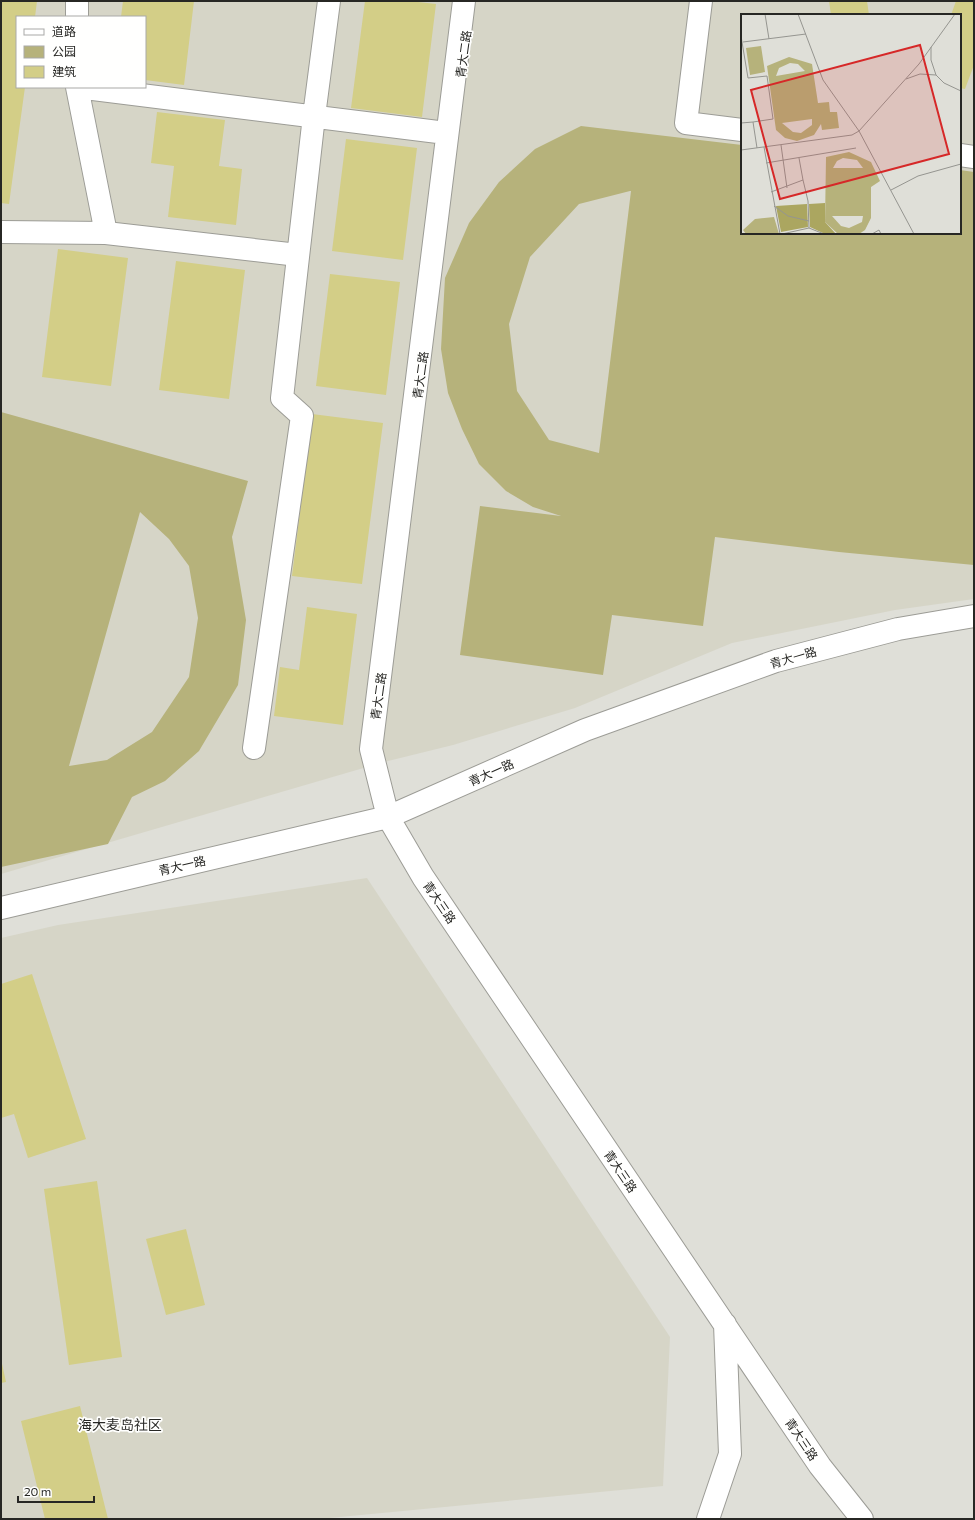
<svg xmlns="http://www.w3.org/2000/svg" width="975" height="1520" font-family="Commissioner,'Noto Sans SC',sans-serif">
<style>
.built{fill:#d6d5c7;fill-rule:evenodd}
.green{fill:#b6b27b;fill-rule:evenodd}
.building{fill:#d3ce87}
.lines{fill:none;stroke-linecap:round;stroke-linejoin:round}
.minor-casing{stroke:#9c9c96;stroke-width:24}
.minor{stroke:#fff;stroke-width:22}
.labels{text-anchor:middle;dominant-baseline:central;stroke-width:3.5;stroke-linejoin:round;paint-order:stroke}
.street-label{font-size:12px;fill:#272724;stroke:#fffffe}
.quarter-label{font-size:14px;fill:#272724;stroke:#fffffe}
.inset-road{fill:none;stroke:#959590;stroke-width:1}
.view{fill:#d62828;fill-opacity:0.15;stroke:#d62828;stroke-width:2}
.inset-edge{fill:none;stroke:#272724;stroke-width:2}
</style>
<rect width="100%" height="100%" fill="#dfdfd8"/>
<path class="built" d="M 1,1 L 974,1 L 974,599 L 895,610 L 732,643 L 575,708 L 453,745 L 384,762 L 1,874 ZM 742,15 L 960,15 L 960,233 L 742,233 ZM 17,17 L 145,17 L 145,87 L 17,87 Z
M 367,878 L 670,1337 L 663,1486 L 319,1519 L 1,1519 L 1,938 L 58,925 Z"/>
<path class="green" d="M 581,126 L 742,145 L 742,233 L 960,233 L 960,170 L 974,172 L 974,565 L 839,552 L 715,537 L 703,626 L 612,615 L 603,675 L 460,655 L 480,506 L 561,516 L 533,507 L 506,491 L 479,464 L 462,429 L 448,393 L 441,349 L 445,278 L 469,223 L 499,182 L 535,149 ZM 630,191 L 631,191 L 599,453 L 549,440 L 517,391 L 509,324 L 530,257 L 579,204 Z
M 1,412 L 248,481 L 232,537 L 246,620 L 238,685 L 199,751 L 165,781 L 132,797 L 108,844 L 1,867 ZM 140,512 L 169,539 L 189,566 L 198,618 L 189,677 L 152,732 L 107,760 L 69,766 Z"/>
<path class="building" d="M 1,1 L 37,1 L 35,17 L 17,17 L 17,87 L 25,87 L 9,204 L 1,203 Z
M 123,1 L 194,1 L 184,85 L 145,80 L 145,17 L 121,17 Z
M 365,1 L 409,1 L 436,4 L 422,117 L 351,108 Z
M 829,1 L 867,1 L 869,15 L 831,15 Z
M 956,1 L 974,1 L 974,65 L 965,89 L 960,88 L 960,15 L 951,15 Z
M 157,112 L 225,120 L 219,166 L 242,169 L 236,225 L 168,217 L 174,166 L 151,163 Z
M 346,139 L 417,148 L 403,260 L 332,251 Z
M 58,249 L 128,258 L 111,386 L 42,377 Z
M 176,261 L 245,270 L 229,399 L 159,390 Z
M 330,274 L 400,282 L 386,395 L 316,386 Z
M 312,414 L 383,423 L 362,584 L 292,576 Z
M 307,607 L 357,614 L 343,725 L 274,716 L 280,667 L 299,670 Z
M 32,974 L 86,1139 L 28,1158 L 14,1114 L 1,1118 L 1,984 Z
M 97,1181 L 122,1357 L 69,1365 L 44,1189 Z
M 186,1229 L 205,1305 L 166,1315 L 146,1239 Z
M 1,1359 L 6,1382 L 1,1383 Z
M 80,1406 L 108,1519 L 45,1519 L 21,1421 Z"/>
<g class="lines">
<g class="minor-casing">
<path id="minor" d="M 464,1 L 371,749 L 388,817 L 423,877 L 820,1466 L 862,1519
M 701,1 L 686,123 L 742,130
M 77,17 L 77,1
M 77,87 L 446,133
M 960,155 L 974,157
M 1,232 L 106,233 L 77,87
M 106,233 L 298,255
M 254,748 L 302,416 L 282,398 L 314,116 L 329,1
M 1,908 L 388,817 L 585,730 L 776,661 L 898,629 L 974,616
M 708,1519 L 730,1454 L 725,1324"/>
</g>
<use href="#minor" class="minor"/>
</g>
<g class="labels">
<g class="street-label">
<text transform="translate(463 54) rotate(-82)">青大二路</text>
<text transform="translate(420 375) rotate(-82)">青大二路</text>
<text transform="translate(793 657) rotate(-16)">青大一路</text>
<text transform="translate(378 696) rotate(-82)">青大二路</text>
<text transform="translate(491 772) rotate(-24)">青大一路</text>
<text transform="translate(182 865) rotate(-13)">青大一路</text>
<text transform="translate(440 902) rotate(56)">青大三路</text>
<text transform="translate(621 1171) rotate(56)">青大三路</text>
<text transform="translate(802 1439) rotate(56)">青大三路</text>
</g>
<g class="quarter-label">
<text x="120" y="1424">海大麦岛社区</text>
</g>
</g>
<g transform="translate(741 14)">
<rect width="220" height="220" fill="#dfdfd8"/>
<path d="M 20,32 L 24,58 L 9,61 L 5,34 ZM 48,43 L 71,50 L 77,89 L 88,88 L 89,98 L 96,98 L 98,114 L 81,116 L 80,110 L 73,121 L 56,127 L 44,124 L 35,116 L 26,52 ZM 49,49 L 57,50 L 64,57 L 35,62 L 38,54 ZM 71,105 L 71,111 L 60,119 L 52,118 L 41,109 ZM 108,138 L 130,148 L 139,167 L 130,173 L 130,204 L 124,216 L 118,220 L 97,220 L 84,208 L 85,143 ZM 102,144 L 116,146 L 122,154 L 92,154 L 96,147 ZM 91,202 L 122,202 L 121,208 L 108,214 L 100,212 ZM 33,203 L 38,220 L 5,220 L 2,216 L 14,205 Z" fill="#b6b27b" fill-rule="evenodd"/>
<path d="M 84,189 L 84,208 L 95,220 L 84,220 L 69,213 L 68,190 ZM 66,190 L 67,213 L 40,218 L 35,192 Z" fill="#aba660"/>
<path class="inset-road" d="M 24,0 L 28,25M 57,0 L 82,66 L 118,117 L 173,220M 0,22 L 7,64 L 26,62 L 32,105 L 12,108 L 16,134M 2,28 L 65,20M 190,33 L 190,46 L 195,61 L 203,69 L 220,77M 165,65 L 179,60 L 195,61M 0,109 L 12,108M 40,131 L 46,174M 23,133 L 39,220M 0,136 L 111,121 L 118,117 L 178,50 L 214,0M 58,144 L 62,166M 25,149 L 115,134M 150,176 L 177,162 L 220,150M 30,178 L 62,166 L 67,187 L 68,214M 33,192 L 47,202 L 68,207M 41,220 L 68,214 L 83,220M 131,220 L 138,216 L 140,220"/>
<path class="view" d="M 179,31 L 208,140 L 39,185 L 10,76 Z"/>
<rect width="220" height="220" class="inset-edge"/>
</g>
<rect width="975" height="1520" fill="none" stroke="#272724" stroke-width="4"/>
<rect x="16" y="16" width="130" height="72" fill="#fffffe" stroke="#a9a9a7"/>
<rect x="24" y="29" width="20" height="6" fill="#ffffff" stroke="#a9a9a7"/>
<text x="52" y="36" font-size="12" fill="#272724">道路</text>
<rect x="24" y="46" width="20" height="12" fill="#b6b27b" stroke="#a9a9a7"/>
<text x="52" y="56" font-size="12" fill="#272724">公园</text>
<rect x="24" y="66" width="20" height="12" fill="#d3ce87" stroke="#a9a9a7"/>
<text x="52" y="76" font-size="12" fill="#272724">建筑</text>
<path d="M18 1496v6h76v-6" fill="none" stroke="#272724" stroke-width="2"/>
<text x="24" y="1496" font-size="12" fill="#272724" stroke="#fffffe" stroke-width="3" paint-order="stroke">20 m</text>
</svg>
